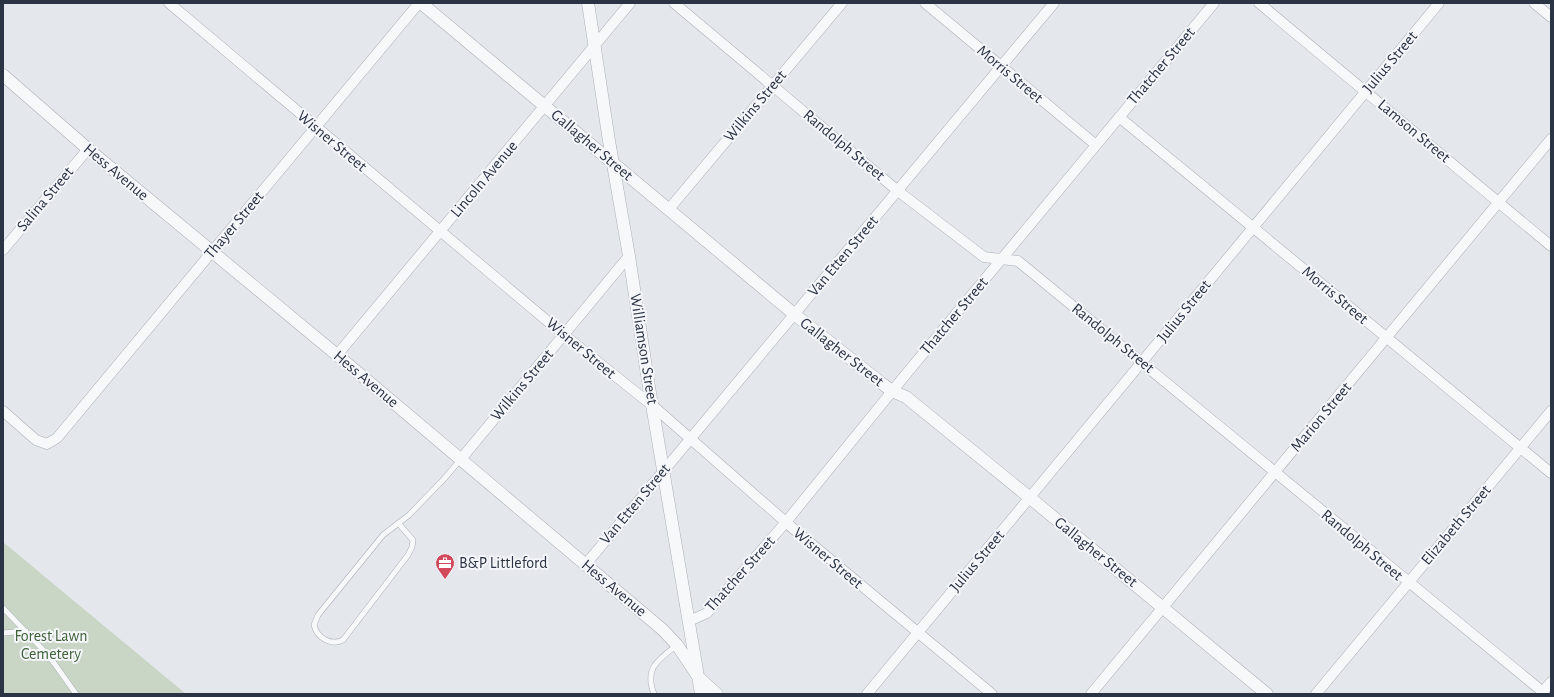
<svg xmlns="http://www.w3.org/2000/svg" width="1554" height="697" font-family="'Alegreya Sans',sans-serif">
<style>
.green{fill:#c9d6c5}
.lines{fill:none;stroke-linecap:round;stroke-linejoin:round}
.service-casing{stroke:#a9aeb7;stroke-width:6}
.minor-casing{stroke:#a9aeb7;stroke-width:11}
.tertiary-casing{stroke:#a9aeb7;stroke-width:13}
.service{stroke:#f7f8fa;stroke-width:5}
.minor{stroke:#f7f8fa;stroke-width:10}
.tertiary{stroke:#f7f8fa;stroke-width:12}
.labels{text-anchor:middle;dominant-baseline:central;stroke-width:4;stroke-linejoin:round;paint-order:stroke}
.street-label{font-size:16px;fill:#2b3445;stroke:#f4f6f9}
.poi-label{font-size:16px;fill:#2b3445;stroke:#f4f6f9;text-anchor:start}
.park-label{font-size:16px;fill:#3f6138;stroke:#f4f6f9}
</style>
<rect width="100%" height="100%" fill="#e4e7ec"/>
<path class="green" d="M 3,542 L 186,694 L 3,694 Z"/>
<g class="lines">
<g class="service-casing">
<path id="service" d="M 398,523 L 413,540 L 412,547 L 408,555 L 343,640 C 331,646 317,638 314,625 L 318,615 L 383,535 L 409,515 L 443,480 L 461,459
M 3,608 L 49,656 L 76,694
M 3,633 L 26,631
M 654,694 C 644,668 658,660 677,645"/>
</g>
<g class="minor-casing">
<path id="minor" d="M 169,3 L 564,335 L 653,406 L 796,531 L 992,694
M 674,3 L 898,191 L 984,257 L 1018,261 L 1543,692
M 925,3 L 1096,145
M 1259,3 L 1551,246
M 1534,3 L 1551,17
M 1119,117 L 1551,473
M 669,209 L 842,3
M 3,250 L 88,149
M 337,355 L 630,3
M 3,411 L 36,440 L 47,444 L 57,438 L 419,3
M 461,459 L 629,256
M 586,564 L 1054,3
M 689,621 L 707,613 L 786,522 L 902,379 L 1214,3
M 867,694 L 1439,3
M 1091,694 L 1551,139
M 1316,694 L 1551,411
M 1541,694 L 1551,682"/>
</g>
<g class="tertiary-casing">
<path id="tertiary" d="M 421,3 L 794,314 L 880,382 L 892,391 L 906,397 L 1029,497 L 1267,694
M 588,3 L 609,141 L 629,256 L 649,387 L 701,694
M 3,75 L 88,149 L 337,355 L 663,630 L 677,645 L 699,678 L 717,694"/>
</g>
<use href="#service" class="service"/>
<use href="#minor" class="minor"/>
<use href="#tertiary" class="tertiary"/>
</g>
<defs>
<g id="office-pin" transform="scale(1)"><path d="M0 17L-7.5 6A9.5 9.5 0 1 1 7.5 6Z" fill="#d1495b" stroke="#f4f6f9"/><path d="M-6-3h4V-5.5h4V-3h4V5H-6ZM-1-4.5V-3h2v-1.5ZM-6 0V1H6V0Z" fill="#fff"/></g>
</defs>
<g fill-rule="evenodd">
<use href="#office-pin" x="445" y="563"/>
</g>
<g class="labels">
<g class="street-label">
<text transform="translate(1390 62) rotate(-50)">Julius Street</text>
<text transform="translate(1161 66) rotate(-50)">Thatcher Street</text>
<text transform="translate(1010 74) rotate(40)">Morris Street</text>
<text transform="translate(755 106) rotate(-50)">Wilkins Street</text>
<text transform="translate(1414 131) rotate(40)">Lamson Street</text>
<text transform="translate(332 141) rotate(40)">Wisner Street</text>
<text transform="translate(592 145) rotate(40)">Gallagher Street</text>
<text transform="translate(844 145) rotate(40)">Randolph Street</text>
<text transform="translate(116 172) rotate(40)">Hess Avenue</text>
<text transform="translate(484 179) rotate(-50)">Lincoln Avenue</text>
<text transform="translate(45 199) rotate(-50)">Salina Street</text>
<text transform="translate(234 225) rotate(-50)">Thayer Street</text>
<text transform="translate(843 256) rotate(-50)">Van Etten Street</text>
<text transform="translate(1335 295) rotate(40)">Morris Street</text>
<text transform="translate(1184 311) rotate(-51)">Julius Street</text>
<text transform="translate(954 316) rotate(-50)">Thatcher Street</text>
<text transform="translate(1113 338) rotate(39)">Randolph Street</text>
<text transform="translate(581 348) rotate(40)">Wisner Street</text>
<text transform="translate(644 349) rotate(81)">Williamson Street</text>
<text transform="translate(842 352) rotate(38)">Gallagher Street</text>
<text transform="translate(366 379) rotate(40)">Hess Avenue</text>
<text transform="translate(522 385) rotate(-50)">Wilkins Street</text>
<text transform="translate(1321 417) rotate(-50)">Marion Street</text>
<text transform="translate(635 504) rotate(-50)">Van Etten Street</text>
<text transform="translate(1456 525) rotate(-50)">Elizabeth Street</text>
<text transform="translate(1362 545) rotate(40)">Randolph Street</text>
<text transform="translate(1096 552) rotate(39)">Gallagher Street</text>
<text transform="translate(828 558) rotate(40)">Wisner Street</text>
<text transform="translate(977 561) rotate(-50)">Julius Street</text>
<text transform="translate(740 574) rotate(-48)">Thatcher Street</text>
<text transform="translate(614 588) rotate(40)">Hess Avenue</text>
</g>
<g class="poi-label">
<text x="459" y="563">B&amp;P Littleford</text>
</g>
<g class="park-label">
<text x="51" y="636">Forest Lawn<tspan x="51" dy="18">Cemetery</tspan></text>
</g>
</g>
<rect width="1554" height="697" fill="none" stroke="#2b3445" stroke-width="8"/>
</svg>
